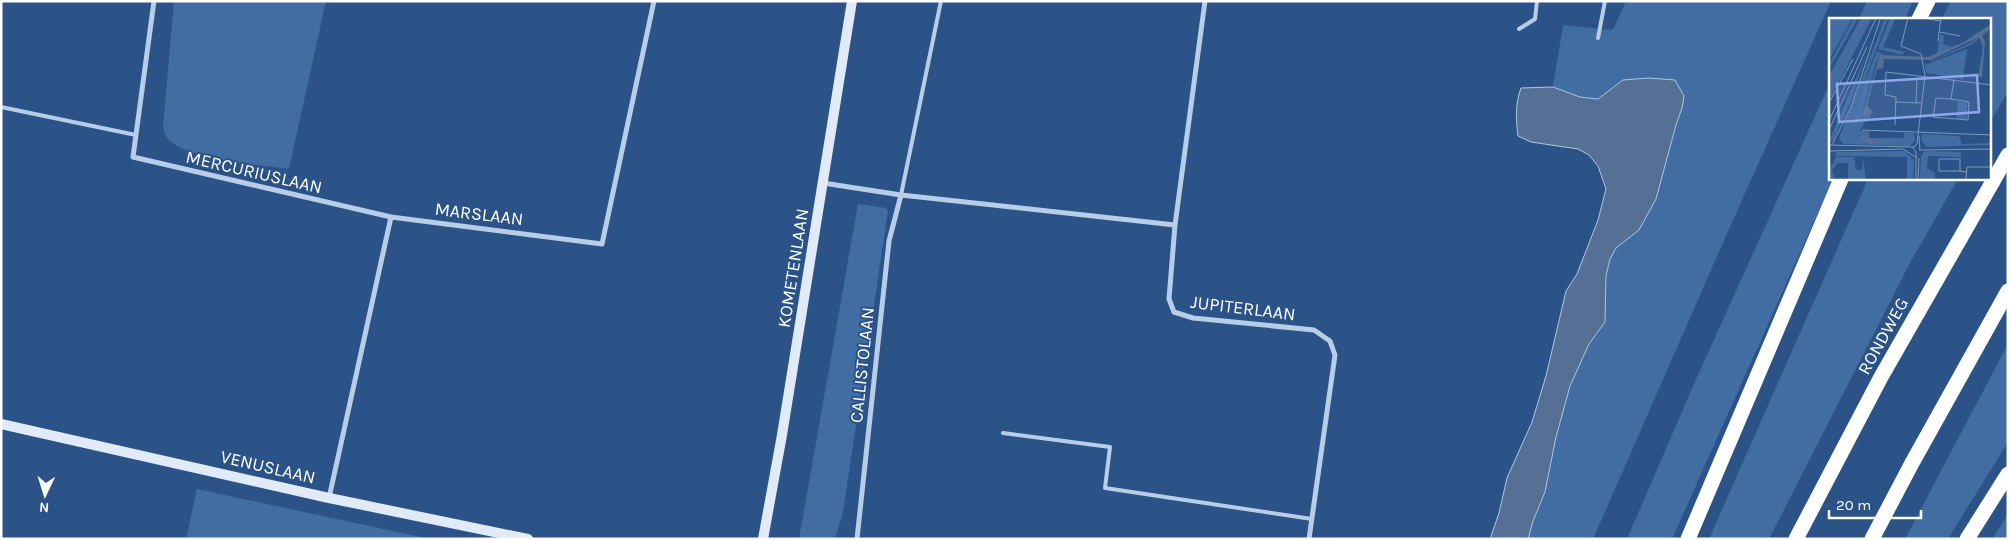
<svg xmlns="http://www.w3.org/2000/svg" width="2009" height="540" font-family="Karla,sans-serif">
<style>
.green{fill:#416da3}
.water{fill:#557094;stroke:#adc8e7}
.lines{fill:none;stroke-linecap:round;stroke-linejoin:round}
.lane{stroke:#b8cde8;stroke-width:4}
.street{stroke:#b8cde8;stroke-width:5}
.secondary{stroke:#e1ebf7;stroke-width:10}
.highway{stroke:#fff;stroke-width:15}
.labels{text-anchor:middle;dominant-baseline:central;stroke-width:4;stroke-linejoin:round;paint-order:stroke}
.street-label{font-size:18px;fill:#fff;stroke:#2b5387}
.inset-road{fill:none;stroke:#8098b7;stroke-width:1}
.view{fill:#8ea6ec;fill-opacity:0.15;stroke:#8ea6ec;stroke-width:2.5}
.inset-edge{fill:none;stroke:#fff;stroke-width:2.5}
</style>
<rect width="100%" height="100%" fill="#2b5387"/>
<path class="green" d="M 174,1 L 326,1 L 289,169 C 261,165 185,160 167,138 C 165,135 164,130 163,127 Z
M 1626,1 L 1831,1 L 1726,236 L 1593,539 L 1528,539 L 1570,386 L 1589,344 L 1605,322 L 1606,276 L 1610,259 L 1616,248 L 1639,230 L 1666,159 L 1682,108 L 1675,80 L 1649,78 L 1623,80 L 1598,99 L 1580,97 L 1553,87 L 1563,25 L 1611,30 L 1614,28 Z
M 1867,1 L 1913,1 L 1905,19 L 1859,19 Z
M 1951,1 L 2008,1 L 2008,92 L 1990,122 L 1990,19 L 1942,19 Z
M 1830,83 L 1830,179 L 1833,179 L 1672,539 L 1627,539 L 1694,384 Z
M 1868,179 L 1958,179 L 1910,263 L 1769,539 L 1709,539 Z
M 858,204 L 886,208 L 888,211 L 843,512 L 835,539 L 799,539 Z
M 2008,344 L 2008,442 L 1948,539 L 1905,539 Z
M 197,489 L 430,539 L 186,539 Z
M 2008,514 L 2008,539 L 1992,539 Z"/>
<path class="water" d="M 1649,78 L 1675,80 L 1684,96 L 1682,108 L 1676,125 L 1656,199 L 1639,230 L 1616,248 L 1610,259 L 1606,276 L 1605,322 L 1589,344 L 1570,386 L 1556,437 L 1545,492 L 1533,521 L 1528,539 L 1490,539 L 1499,513 L 1507,478 L 1532,422 L 1546,376 L 1566,291 L 1577,274 L 1598,220 L 1606,189 L 1598,166 L 1589,155 L 1578,149 L 1531,142 L 1518,136 C 1516,119 1515,104 1521,88 L 1553,87 L 1580,97 L 1598,99 L 1623,80 Z"/>
<g class="lines">
<path class="lane" d="M 1519,29 L 1535,19 L 1537,1
M 1598,38 L 1605,1
M 1,107 L 136,135
M 901,195 L 941,1
M 1003,433 L 1110,447 L 1105,488 L 1312,519"/>
<path class="street" d="M 154,1 L 133,157 L 391,217
M 1205,1 L 1175,225 L 1169,299 L 1174,312 L 1193,318 L 1314,330 L 1330,341 L 1335,355 L 1309,539
M 823,183 L 901,195 L 1175,225
M 329,498 L 391,217 L 602,244 L 654,1
M 857,539 L 889,241 L 901,195"/>
<path class="secondary" d="M 1,424 L 329,498 L 528,539
M 763,539 L 782,435 L 852,1"/>
<path class="highway" d="M 1919,19 L 1928,1
M 1688,539 L 1841,179
M 1796,539 L 1881,377 L 2008,155
M 1872,539 L 1912,463 L 2008,291
M 1967,539 L 2008,474"/>
</g>
<g class="labels">
<g class="street-label">
<text transform="translate(254 172) rotate(13)">MERCURIUSLAAN</text>
<text transform="translate(479 214) rotate(7)">MARSLAAN</text>
<text transform="translate(793 268) rotate(-81)">KOMETENLAAN</text>
<text transform="translate(1243 308) rotate(7)">JUPITERLAAN</text>
<text transform="translate(1883 336) rotate(-61)">RONDWEG</text>
<text transform="translate(862 365) rotate(-84)">CALLISTOLAAN</text>
<text transform="translate(268 467) rotate(13)">VENUSLAAN</text>
</g>
</g>
<g transform="translate(1829 18)">
<rect width="162" height="162" fill="#2b5387"/>
<path d="M 0,0 L 24,0 L 0,42 ZM 25,0 L 29,0 L 0,51 L 0,46 ZM 32,0 L 35,0 L 0,63 L 0,58 ZM 37,0 L 43,0 L 0,83 L 0,67 ZM 56,0 L 59,0 L 19,106 L 48,33 L 57,38 L 51,37 L 46,48 L 33,95 L 42,96 L 41,100 L 38,100 L 31,113 L 40,113 L 40,120 L 75,120 L 75,115 L 85,115 L 86,122 L 81,128 L 14,126 L 10,120 ZM 61,0 L 67,0 L 54,29 L 75,34 L 74,37 L 49,31 ZM 162,11 L 142,27 L 96,46 L 141,25 ZM 111,17 L 115,17 L 114,26 L 124,29 L 108,36 ZM 138,31 L 134,61 L 97,55 L 96,47 ZM 38,35 L 21,85 L 4,123 L 0,123 ZM 129,84 L 138,85 L 138,101 L 127,101 ZM 93,116 L 130,118 L 133,126 L 159,125 L 162,122 L 162,127 L 97,129 L 92,121 ZM 76,133 L 85,142 L 84,162 L 78,162 L 78,139 L 7,138 L 7,134 ZM 96,133 L 132,134 L 132,139 L 99,138 L 98,151 L 106,155 L 105,162 L 91,162 L 92,138 ZM 7,139 L 25,139 L 27,152 L 33,152 L 34,139 L 37,162 L 19,162 L 19,145 L 9,145 L 3,152 L 6,162 L 0,162 L 0,153 Z" fill="#416da3"/>
<path d="M 35,0 L 37,0 L 0,67 L 0,63 ZM 162,6 L 162,11 L 153,17 L 156,25 L 153,59 L 149,59 L 154,29 L 150,19 L 102,42 L 55,41 L 54,50 L 48,51 L 38,87 L 44,95 L 33,97 L 51,37 L 99,39 L 135,24 ZM 37,118 L 47,123 L 77,122 L 41,126 L 31,122 L 32,118 Z" fill="#557094"/>
<path class="inset-road" d="M 79,0 L 72,28 L 92,36 L 96,57 L 88,126 L 84,130 L 87,134 L 87,162M 94,0 L 111,3M 110,14 L 131,18M 109,23 L 112,0M 122,81 L 140,84 L 139,102 L 104,99 L 107,80 L 122,81 L 125,61M 67,84 L 92,85M 0,85 L 24,41M 87,85 L 88,60M 0,103 L 47,0M 66,107 L 67,79 L 56,77 L 57,54 L 163,67M 0,112 L 38,29M 33,112 L 163,117M 90,118 L 91,133M 0,127 L 85,129M 3,127 L 22,89 L 51,2M 74,131 L 88,140M 92,132 L 163,131M 0,133 L 74,131M 131,153 L 110,153 L 110,141 L 131,141 L 131,153 L 137,154M 89,162 L 90,140M 137,162 L 138,149 L 163,149"/>
<path class="view" d="M 148,57 L 150,94 L 10,104 L 8,66 Z"/>
<rect width="162" height="162" class="inset-edge"/>
</g>
<rect width="2009" height="540" fill="none" stroke="#ffffff" stroke-width="5"/>
<g transform="translate(45 495) rotate(184)" stroke="#2b5387" stroke-width="4" paint-order="stroke">
<path d="M0-4L9 19L0 12L-9 19Z" fill="#ffffff"/>
<text y="-8" font-size="14" font-weight="bold" text-anchor="middle" fill="#ffffff">N</text>
</g>
<path d="M1829 510v8h92v-8" fill="none" stroke="#ffffff" stroke-width="2.5"/>
<text x="1836" y="510" font-size="15" fill="#ffffff" stroke="#2b5387" stroke-width="4" paint-order="stroke">20 m</text>
</svg>
